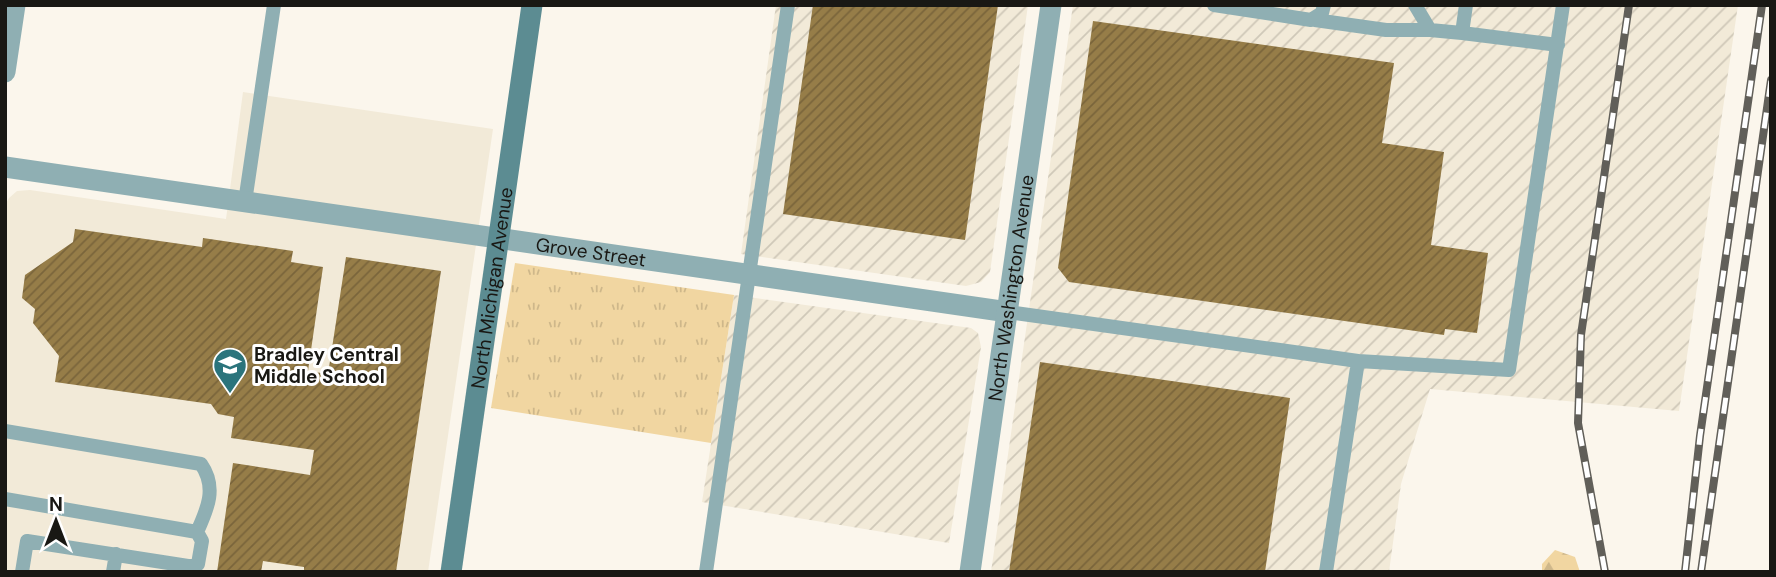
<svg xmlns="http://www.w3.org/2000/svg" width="1776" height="577" font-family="'DM Sans',sans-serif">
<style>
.built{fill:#f2ead8}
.industrial{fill:url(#industrial-furrows)}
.grass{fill:url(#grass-tufts)}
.forest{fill:url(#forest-firs)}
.building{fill:url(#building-hatch)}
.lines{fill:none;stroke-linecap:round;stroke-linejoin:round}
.lane{stroke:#8fafb3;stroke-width:14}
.street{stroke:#8fafb3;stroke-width:21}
.secondary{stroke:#5c8c92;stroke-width:21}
.rail-casing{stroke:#615f59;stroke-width:8}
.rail{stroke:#fff;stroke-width:5;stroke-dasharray:16;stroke-linecap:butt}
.labels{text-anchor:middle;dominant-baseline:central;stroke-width:6;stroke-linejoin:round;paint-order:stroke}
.street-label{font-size:19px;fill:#191814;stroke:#fff}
.poi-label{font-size:19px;font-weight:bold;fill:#191814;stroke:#fff;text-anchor:start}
</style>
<defs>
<pattern id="industrial-furrows" width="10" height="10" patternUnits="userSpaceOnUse" patternTransform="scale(1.75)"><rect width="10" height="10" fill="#f2ead8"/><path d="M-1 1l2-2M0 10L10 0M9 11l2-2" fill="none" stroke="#cfc8b8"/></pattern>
<pattern id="grass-tufts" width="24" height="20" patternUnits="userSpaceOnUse" patternTransform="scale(1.75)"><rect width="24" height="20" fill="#f1d6a1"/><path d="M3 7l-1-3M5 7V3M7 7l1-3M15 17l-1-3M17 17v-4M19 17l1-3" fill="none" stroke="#ceb78a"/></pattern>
<pattern id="forest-firs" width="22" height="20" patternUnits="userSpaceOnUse" patternTransform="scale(1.75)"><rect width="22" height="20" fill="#f1d6a1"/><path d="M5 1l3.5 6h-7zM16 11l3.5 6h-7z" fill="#ceb78a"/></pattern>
<pattern id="building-hatch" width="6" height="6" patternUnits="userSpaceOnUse" patternTransform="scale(1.75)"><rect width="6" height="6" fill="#967d48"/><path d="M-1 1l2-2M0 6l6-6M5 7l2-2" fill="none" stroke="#7a653b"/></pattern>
</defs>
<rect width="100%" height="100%" fill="#fbf6ec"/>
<path class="built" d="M 243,92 L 493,129 L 428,572 L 5,572 L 5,205 L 9,198 L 17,191 L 30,190 L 226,219 Z"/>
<path class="industrial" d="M 776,5 L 1028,5 L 990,272 L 981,282 L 966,286 L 741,254 Z
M 1073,5 L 1738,5 L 1679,411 L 1430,389 L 1401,484 L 1389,572 L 991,572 Z
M 734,295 L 971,328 L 978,333 L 981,347 L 949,543 L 702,502 Z"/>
<path class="grass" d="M 515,263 L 734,295 L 711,443 L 491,408 Z"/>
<path class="forest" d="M 1555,550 L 1575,557 L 1580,572 L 1542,572 L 1542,564 Z"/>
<path class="building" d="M 813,5 L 998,5 L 965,240 L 783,214 Z
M 1093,21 L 1394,63 L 1382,143 L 1444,152 L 1431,245 L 1488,253 L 1477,333 L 1445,329 L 1444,335 L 1069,282 L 1058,268 Z
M 75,229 L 202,247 L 203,238 L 293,251 L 291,262 L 323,267 L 308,371 L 328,374 L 346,257 L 441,271 L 396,572 L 304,572 L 304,567 L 263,561 L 261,572 L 217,572 L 233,463 L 310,475 L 314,450 L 231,438 L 234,417 L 218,414 L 211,404 L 55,382 L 59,356 L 33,323 L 35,309 L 22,298 L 25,275 L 73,242 Z
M 1040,362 L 1290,398 L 1265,572 L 1009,572 Z"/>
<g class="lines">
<path class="lane" d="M 1214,5 L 1311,20 L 1322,13 L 1324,5
M 1415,5 L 1430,30 L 1462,33
M 1466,5 L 1462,33 L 1558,45
M 1315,20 L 1386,30 L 1430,30
M 245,202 L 274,5
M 1008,312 L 1358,361 L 1509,370 L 1563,5
M 5,431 L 201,464 C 217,487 208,508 197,532
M 5,499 L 197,532 L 202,541 L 198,564 L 188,566 L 27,541 L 22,572
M 113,572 L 116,554
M 706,572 L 788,5
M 1326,572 L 1358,361"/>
<g class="street">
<path d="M 5,72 L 15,5"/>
<path id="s1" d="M 5,167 L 1008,312"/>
<path id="s2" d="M 970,572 L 1051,5"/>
</g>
<path class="secondary" id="s3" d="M 451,572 L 532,5"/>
<g class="rail-casing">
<path id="rail" d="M 1605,572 L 1578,423 L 1581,335 L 1629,5
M 1685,572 L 1700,436 L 1762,5
M 1701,572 L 1771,80"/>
</g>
<use href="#rail" class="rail"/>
</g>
<defs>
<g id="school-pin" transform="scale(1.75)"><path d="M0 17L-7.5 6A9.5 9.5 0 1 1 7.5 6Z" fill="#2b747c" stroke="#fff"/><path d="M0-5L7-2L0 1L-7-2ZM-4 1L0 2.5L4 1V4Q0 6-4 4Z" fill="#fff"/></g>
</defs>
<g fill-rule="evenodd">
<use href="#school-pin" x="230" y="365"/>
</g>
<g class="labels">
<g class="street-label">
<text stroke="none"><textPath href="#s1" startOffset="592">Grove Street</textPath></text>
<text stroke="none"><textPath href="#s3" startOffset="287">North Michigan Avenue</textPath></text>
<text stroke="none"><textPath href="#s2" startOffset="287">North Washington Avenue</textPath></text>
</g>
<g class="poi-label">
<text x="254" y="354">Bradley Central<tspan x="254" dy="22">Middle School</tspan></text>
</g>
</g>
<rect width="1776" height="577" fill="none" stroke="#191814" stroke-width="14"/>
<g transform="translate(56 521)" stroke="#ffffff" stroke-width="5" paint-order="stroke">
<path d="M0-5L12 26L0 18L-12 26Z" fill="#191814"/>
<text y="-10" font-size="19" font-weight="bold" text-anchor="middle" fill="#191814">N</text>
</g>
</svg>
